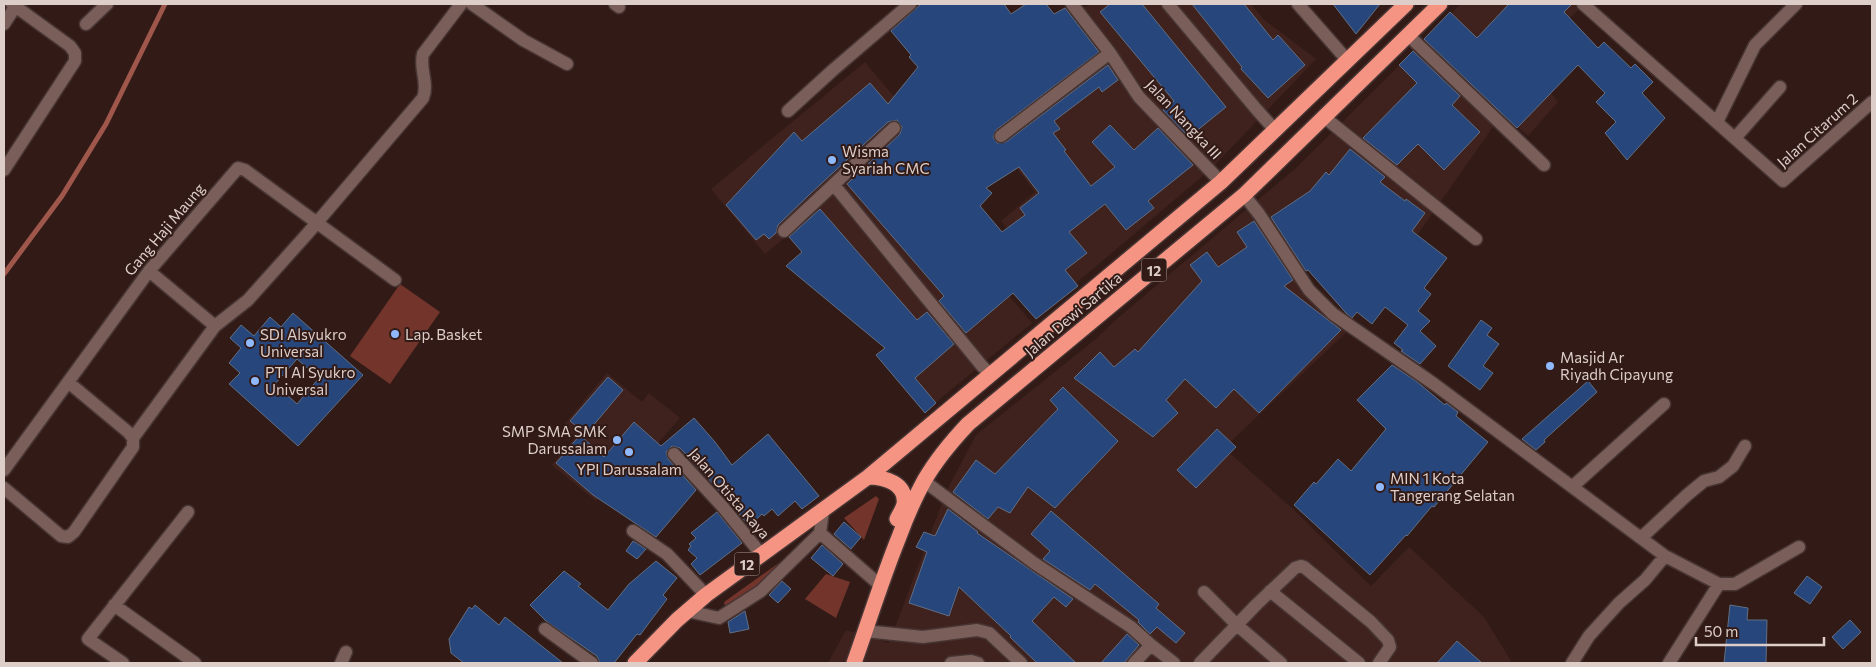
<svg xmlns="http://www.w3.org/2000/svg" width="1876" height="667" font-family="Commissioner,sans-serif">
<style>
.built{fill:#3f221e}
.green{fill:#73352b}
.lines{fill:none;stroke-linecap:round;stroke-linejoin:round}
.stream{stroke:#a0574b;stroke-width:5}
.building{fill:#27467b;stroke:#616e83;fill-rule:evenodd}
.minor-casing{stroke:#473534;stroke-width:15}
.highway-casing{stroke:#473534;stroke-width:18}
.minor{stroke:#795e59;stroke-width:12}
.highway{stroke:#f59483;stroke-width:15}
.poi-dot{fill:#90b8fd;stroke:#321b17;stroke-width:2}
.labels{text-anchor:middle;dominant-baseline:central;stroke-width:4;stroke-linejoin:round;paint-order:stroke}
.shield{fill:#321b17;stroke:#aa9894;stroke-width:1}
.shield-label{font-size:14px;font-weight:bold;fill:#ddceca}
.street-label{font-size:15px;fill:#ddceca;stroke:#321b17}
.poi-label{font-size:15px;fill:#ddceca;stroke:#321b17;text-anchor:start}
</style>
<rect width="100%" height="100%" fill="#321b17"/>
<path class="built" d="M 1091,4 L 1251,4 L 1263,19 L 1316,59 L 1211,169 L 1062,295 L 1001,221 L 1035,192 L 1013,163 L 1045,132 L 1029,115 L 1113,53 L 1081,9 Z
M 1461,4 L 1584,4 L 1526,62 L 1558,102 L 1528,136 L 1502,114 L 1415,238 L 1298,255 L 1306,284 L 1356,323 L 1224,448 L 1294,510 L 1371,586 L 1409,547 L 1484,617 L 1511,661 L 1510,663 L 828,663 L 846,630 L 889,643 L 947,490 L 976,435 L 1097,338 L 1119,317 L 1297,167 Z
M 865,62 L 949,163 L 919,189 L 1032,323 L 935,403 L 792,232 L 765,254 L 711,189 Z
M 607,373 L 642,402 L 649,393 L 680,418 L 625,481 L 617,475 L 596,501 L 552,465 L 575,437 L 563,426 Z"/>
<path class="green" d="M 400,284 L 440,312 L 390,384 L 350,356 Z
M 876,496 L 879,499 L 864,540 L 844,518 Z
M 797,550 L 743,600 L 725,606 L 724,602 Z
M 826,574 L 850,582 L 836,618 L 805,599 Z"/>
<g class="lines">
<path class="stream" d="M 4,274 L 62,196 L 106,124 L 165,4"/>
</g>
<path class="building" d="M 921,4 L 1004,4 L 1011,14 L 1026,4 L 1046,4 L 1054,14 L 1065,8 L 1099,52 L 996,130 L 993,137 L 997,143 L 1006,142 L 1108,65 L 1118,80 L 1102,92 L 1099,87 L 1054,121 L 1060,129 L 1053,133 L 1066,150 L 1064,151 L 1091,186 L 1115,167 L 1092,142 L 1110,125 L 1134,150 L 1158,128 L 1193,165 L 1148,201 L 1154,208 L 1126,230 L 1105,204 L 1069,232 L 1087,253 L 1065,270 L 1078,286 L 1036,319 L 1013,293 L 966,333 L 939,301 L 944,296 L 847,184 L 900,134 L 902,127 L 897,120 L 888,122 L 809,195 L 778,225 L 776,233 L 769,239 L 764,234 L 756,240 L 726,205 L 794,132 L 802,141 L 870,83 L 888,104 L 918,67 L 909,57 L 911,55 L 891,31 ZM 1019,167 L 1039,193 L 1020,208 L 1025,215 L 1002,232 L 980,206 L 992,193 L 986,188 Z
M 1110,4 L 1142,4 L 1226,107 L 1189,137 L 1163,110 L 1174,101 L 1100,12 Z
M 1192,4 L 1244,4 L 1273,40 L 1278,35 L 1305,65 L 1268,98 L 1241,69 L 1242,67 Z
M 1333,4 L 1380,4 L 1356,34 Z
M 1509,4 L 1572,4 L 1564,12 L 1598,48 L 1604,42 L 1631,68 L 1635,64 L 1653,82 L 1642,93 L 1665,118 L 1627,160 L 1605,133 L 1616,122 L 1596,102 L 1605,93 L 1578,65 L 1517,128 L 1424,39 L 1450,12 L 1477,38 Z
M 1413,51 L 1460,96 L 1452,105 L 1480,132 L 1444,170 L 1418,144 L 1397,165 L 1363,138 L 1417,83 L 1399,65 Z
M 1350,149 L 1385,177 L 1380,182 L 1405,201 L 1406,199 L 1425,213 L 1412,231 L 1447,258 L 1424,288 L 1431,294 L 1418,311 L 1430,321 L 1420,331 L 1436,346 L 1420,364 L 1401,351 L 1403,350 L 1394,343 L 1408,325 L 1385,307 L 1372,324 L 1357,312 L 1352,318 L 1346,313 L 1308,270 L 1306,271 L 1271,217 L 1310,191 L 1326,172 L 1329,175 Z
M 820,209 L 917,320 L 927,312 L 954,344 L 915,378 L 936,403 L 925,413 L 876,355 L 885,348 L 786,266 L 802,252 L 789,237 Z
M 1254,221 L 1293,280 L 1284,286 L 1341,330 L 1259,413 L 1234,389 L 1216,408 L 1185,379 L 1166,400 L 1178,413 L 1153,437 L 1074,378 L 1100,352 L 1114,367 L 1135,349 L 1138,352 L 1202,281 L 1190,265 L 1207,252 L 1218,267 L 1247,247 L 1237,232 Z
M 293,313 L 363,375 L 298,446 L 229,384 L 240,373 L 229,363 L 241,348 L 230,338 L 241,325 L 254,336 L 270,317 L 281,327 ZM 297,359 L 319,378 L 297,404 L 275,384 Z
M 1481,320 L 1492,328 L 1487,335 L 1499,344 L 1483,366 L 1493,373 L 1480,390 L 1448,366 Z
M 1392,365 L 1416,381 L 1445,405 L 1446,403 L 1458,412 L 1456,416 L 1488,442 L 1434,507 L 1432,506 L 1407,536 L 1406,535 L 1370,575 L 1294,505 L 1314,482 L 1316,484 L 1338,459 L 1351,471 L 1386,429 L 1357,400 Z
M 608,377 L 623,390 L 586,434 L 570,421 Z
M 1588,381 L 1597,392 L 1544,440 L 1545,442 L 1536,450 L 1522,439 Z
M 1063,387 L 1118,441 L 1055,508 L 1028,487 L 1010,513 L 998,507 L 988,519 L 953,492 L 976,460 L 995,474 L 1058,409 L 1050,400 Z
M 694,418 L 715,442 L 732,465 L 768,434 L 819,496 L 802,509 L 795,501 L 778,516 L 772,509 L 764,516 L 762,514 L 749,526 L 728,500 L 680,448 L 672,446 L 666,452 L 668,459 L 696,490 L 656,537 L 593,495 L 556,463 L 580,435 L 604,457 L 634,422 L 661,446 Z
M 1217,429 L 1236,447 L 1196,488 L 1177,470 Z
M 948,509 L 978,532 L 977,533 L 1073,599 L 1066,607 L 1054,597 L 1032,621 L 1076,663 L 1037,663 L 1010,637 L 1011,636 L 959,587 L 949,616 L 909,603 L 927,552 L 916,547 L 924,532 L 935,536 Z
M 1051,511 L 1159,604 L 1156,608 L 1185,633 L 1176,643 L 1157,627 L 1150,634 L 1138,622 L 1139,620 L 1095,584 L 1090,590 L 1043,559 L 1050,551 L 1031,534 Z
M 717,512 L 742,543 L 700,575 L 691,564 L 697,558 L 688,550 L 691,546 L 689,544 L 696,538 L 691,533 Z
M 844,522 L 861,537 L 851,549 L 834,534 Z
M 633,541 L 646,549 L 637,559 L 626,551 Z
M 822,545 L 843,564 L 833,576 L 811,558 Z
M 656,561 L 677,578 L 663,595 L 667,599 L 640,635 L 637,634 L 614,663 L 600,663 L 597,656 L 546,621 L 530,605 L 564,571 L 581,584 L 578,586 L 608,610 L 629,584 Z
M 1807,576 L 1822,587 L 1810,604 L 1794,593 Z
M 782,581 L 791,589 L 778,603 L 769,595 Z
M 475,605 L 499,625 L 505,617 L 563,663 L 464,663 L 451,653 L 449,639 L 469,607 L 472,609 Z
M 1730,605 L 1748,608 L 1747,620 L 1767,620 L 1766,663 L 1724,663 Z
M 745,611 L 749,629 L 730,633 L 728,622 Z
M 1850,620 L 1861,632 L 1843,649 L 1832,637 Z
M 1127,634 L 1139,645 L 1124,663 L 1101,663 Z
M 1457,641 L 1482,663 L 1437,663 Z"/>
<g class="lines">
<g class="minor-casing">
<path id="minor" d="M 472,4 L 523,40 L 567,64
M 615,4 L 619,7
M 1072,4 L 1110,53 L 1139,97 L 1221,182
M 1168,4 L 1257,110 L 1275,130
M 1298,4 L 1348,61
M 1583,4 L 1783,181 L 1872,102
M 4,24 L 15,7
M 86,24 L 107,4
M 1408,35 L 1544,165
M 788,111 L 833,70 L 910,4
M 1324,117 L 1476,239
M 1717,122 L 1755,45 L 1796,4
M 1001,136 L 1110,53
M 1735,138 L 1780,87
M 4,170 L 75,61 L 75,53 L 70,46 L 12,4
M 834,185 L 982,366 L 990,374
M 1244,195 L 1259,214 L 1309,290 L 1333,314 L 1434,384 L 1665,556 L 1719,584 L 1735,584 L 1799,547
M 784,231 L 894,128
M 149,271 L 215,326 L 248,300 L 308,233 L 423,98 C 429,83 419,69 423,54 L 461,4
M 133,438 L 215,326
M 674,454 L 722,506 L 761,554
M 4,470 L 149,271 L 238,168 L 245,170 L 395,280
M 924,481 L 1034,563 L 1131,627 L 1151,645 L 1134,663
M 1572,487 L 1664,404
M 4,488 L 61,536 L 68,537 L 74,532 L 133,447 L 133,438 L 128,432 L 68,382
M 633,531 L 667,554 L 706,595
M 820,533 L 881,586
M 1641,538 L 1687,495 L 1704,481 L 1719,477 L 1733,466 L 1745,446
M 1270,591 L 1359,663
M 1204,592 L 1237,625 L 1281,663
M 114,605 L 195,663
M 687,611 L 719,618 L 761,591 L 820,533 L 823,511
M 545,629 L 592,663
M 865,631 L 923,637 L 977,630 L 989,633 L 1021,663
M 1151,645 L 1174,663
M 123,663 L 88,639 L 188,512
M 341,663 L 346,652
M 951,663 L 971,661 L 978,663
M 1200,663 L 1257,604 L 1295,568 L 1301,566 L 1304,567 L 1371,622 L 1388,640 L 1390,647 L 1379,663
M 1572,663 L 1589,636 L 1619,603 L 1645,580 L 1665,556
M 1669,663 L 1719,584"/>
</g>
<g class="highway-casing">
<path id="highway" d="M 868,477 C 884,477 907,483 904,504 C 903,509 899,515 897,519
M 635,663 L 677,620 L 706,595 L 868,477 L 1221,182 L 1406,4
M 854,663 C 869,621 882,579 899,537 C 906,518 914,499 924,481 C 936,460 952,441 968,424 L 1244,195 L 1440,4"/>
</g>
<use href="#minor" class="minor"/>
<use href="#highway" class="highway"/>
</g>
<g class="poi-dot">
<circle cx="832" cy="160" r="5"/>
<circle cx="395" cy="334" r="5"/>
<circle cx="250" cy="343" r="5"/>
<circle cx="1550" cy="366" r="5"/>
<circle cx="255" cy="381" r="5"/>
<circle cx="617" cy="440" r="5"/>
<circle cx="629" cy="452" r="5"/>
<circle cx="1380" cy="487" r="5"/>
</g>
<g class="labels">
<g class="shield">
<rect x="1141.5" y="258.5" width="25" height="23" rx="4"/>
<rect x="734.5" y="552.5" width="25" height="23" rx="4"/>
</g>
<g class="shield-label">
<text x="1154" y="270">12</text>
<text x="747" y="564">12</text>
</g>
<g class="street-label">
<text transform="translate(1184 119) rotate(47)">Jalan Nangka III</text>
<text transform="translate(1817 130) rotate(-42)">Jalan Citarum 2</text>
<text transform="translate(164 229) rotate(-50)">Gang Haji Maung</text>
<text transform="translate(1073 314) rotate(-40)">Jalan Dewi Sartika</text>
<text transform="translate(730 493) rotate(49)">Jalan Otista Raya</text>
</g>
<g class="poi-label">
<text x="842" y="151">Wisma<tspan x="842" dy="17">Syariah CMC</tspan></text>
<text x="260" y="334">SDI Alsyukro<tspan x="260" dy="17">Universal</tspan></text>
<text x="405" y="334">Lap. Basket</text>
<text x="1560" y="357">Masjid Ar<tspan x="1560" dy="17">Riyadh Cipayung</tspan></text>
<text x="265" y="372">PTI Al Syukro<tspan x="265" dy="17">Universal</tspan></text>
<text x="607" y="431" text-anchor="end">SMP SMA SMK<tspan x="607" dy="17">Darussalam</tspan></text>
<text x="629" y="469" text-anchor="middle">YPI Darussalam</text>
<text x="1390" y="478">MIN 1 Kota<tspan x="1390" dy="17">Tangerang Selatan</tspan></text>
</g>
</g>
<rect width="1876" height="667" fill="none" stroke="#ddceca" stroke-width="10"/>
<path d="M1696 637v8h128v-8" fill="none" stroke="#ddceca" stroke-width="2.5"/>
<text x="1704" y="637" font-size="15" fill="#ddceca" stroke="#321b17" stroke-width="4" paint-order="stroke">50 m</text>
</svg>
